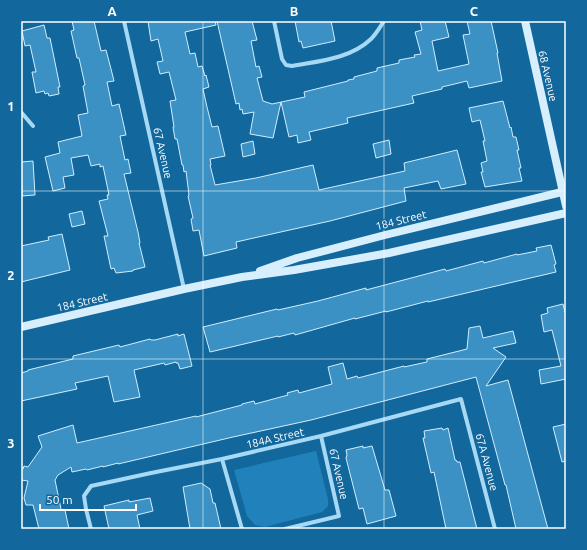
<svg xmlns="http://www.w3.org/2000/svg" width="587" height="550" font-family="Ubuntu,sans-serif">
<style>
.green{fill:#2181ba}
.building{fill:#3b91c4;stroke:#d0edfe}
.lines{fill:none;stroke-linecap:round;stroke-linejoin:round}
.street{stroke:#a7d8f4;stroke-width:4}
.secondary{stroke:#d7effd;stroke-width:8}
.grid{fill:none;stroke:#fff;stroke-width:1;stroke-opacity:0.55}
.labels{text-anchor:middle;dominant-baseline:central;stroke-width:3;stroke-linejoin:round;paint-order:stroke}
.street-label{font-size:11px;fill:#fff;stroke:#12689d}
.neatline{fill:none;stroke:#fff;stroke-width:1.5}
.grid-label{font-size:13px;text-anchor:middle;font-weight:bold;fill:#fff}
</style>
<rect width="100%" height="100%" fill="#12689d"/>
<path class="green" d="M 316,451 L 328,499 L 328,506 L 322,512 L 265,527 L 255,525 L 247,516 L 234,470 Z"/>
<path class="building" d="M 72,21 L 94,21 L 101,51 L 106,50 L 111,69 L 114,81 L 107,82 L 112,106 L 119,104 L 126,135 L 120,136 L 125,160 L 128,159 L 131,173 L 124,174 L 138,232 L 140,243 L 139,243 L 145,267 L 133,270 L 133,271 L 116,273 L 114,268 L 111,269 L 104,236 L 108,236 L 99,201 L 108,199 L 107,195 L 109,195 L 103,166 L 100,167 L 100,164 L 91,166 L 88,155 L 71,158 L 74,175 L 63,177 L 65,188 L 53,191 L 45,157 L 60,153 L 58,142 L 82,136 L 78,115 L 88,113 L 83,86 L 85,85 L 79,58 L 77,58 L 71,31 L 74,30 Z
M 148,21 L 215,21 L 216,25 L 185,32 L 190,54 L 195,53 L 198,67 L 202,66 L 205,76 L 206,75 L 209,87 L 203,89 L 207,107 L 212,127 L 218,126 L 225,156 L 210,159 L 211,165 L 210,165 L 215,185 L 256,178 L 313,165 L 319,190 L 405,171 L 404,163 L 457,150 L 466,184 L 441,189 L 438,181 L 404,188 L 406,201 L 330,221 L 236,242 L 237,248 L 204,256 L 199,230 L 193,231 L 191,219 L 193,218 L 188,196 L 189,195 L 186,171 L 184,172 L 183,165 L 182,165 L 177,139 L 175,139 L 173,127 L 174,127 L 170,101 L 176,100 L 169,72 L 160,74 L 157,62 L 163,61 L 158,39 L 151,41 Z
M 217,21 L 252,21 L 257,40 L 251,41 L 256,67 L 259,66 L 262,77 L 257,78 L 263,101 L 272,104 L 305,97 L 304,92 L 348,81 L 348,80 L 354,79 L 354,77 L 377,71 L 377,68 L 399,63 L 399,60 L 415,57 L 414,55 L 421,54 L 415,32 L 422,30 L 420,21 L 445,21 L 449,37 L 432,41 L 438,71 L 469,64 L 463,35 L 470,34 L 467,21 L 491,21 L 498,53 L 497,53 L 502,81 L 469,88 L 467,81 L 442,87 L 442,89 L 412,96 L 414,103 L 347,118 L 348,123 L 309,132 L 311,140 L 298,143 L 297,135 L 289,137 L 281,102 L 273,138 L 250,134 L 254,112 L 243,114 L 242,109 L 240,110 L 239,103 L 236,104 Z
M 295,21 L 331,21 L 335,41 L 303,48 L 301,41 L 299,42 Z
M 44,25 L 47,38 L 50,38 L 60,87 L 58,87 L 59,94 L 49,96 L 48,93 L 45,94 L 44,91 L 36,93 L 32,72 L 36,72 L 30,45 L 25,46 L 22,31 Z
M 503,101 L 510,128 L 511,127 L 513,137 L 516,137 L 519,150 L 517,150 L 521,168 L 519,168 L 522,181 L 485,187 L 481,172 L 483,172 L 481,163 L 487,161 L 483,141 L 485,141 L 480,120 L 472,122 L 469,108 Z
M 389,140 L 391,154 L 376,158 L 373,144 Z
M 253,141 L 255,154 L 243,157 L 241,144 Z
M 33,161 L 35,195 L 22,196 L 21,162 Z
M 82,211 L 85,224 L 72,227 L 69,214 Z
M 62,234 L 70,270 L 21,282 L 21,246 L 49,240 L 48,237 Z
M 551,245 L 556,264 L 554,265 L 556,272 L 428,302 L 428,301 L 386,312 L 386,311 L 355,319 L 355,318 L 295,335 L 294,333 L 278,337 L 278,336 L 210,352 L 203,327 L 277,309 L 278,310 L 318,301 L 366,288 L 366,290 L 445,269 L 446,271 L 483,261 L 484,263 L 517,254 L 517,255 L 537,251 L 536,248 Z
M 563,304 L 566,316 L 566,379 L 541,384 L 539,370 L 561,366 L 552,330 L 544,332 L 541,315 L 548,313 L 547,308 Z
M 480,326 L 483,338 L 513,331 L 516,343 L 493,348 L 506,357 L 486,386 L 508,380 L 548,529 L 516,529 L 506,485 L 505,485 L 476,377 L 311,420 L 233,437 L 118,464 L 118,463 L 103,467 L 103,466 L 87,470 L 86,469 L 72,472 L 71,467 L 58,475 L 55,480 L 61,509 L 61,510 L 65,510 L 69,529 L 39,529 L 33,505 L 26,505 L 24,498 L 28,481 L 21,480 L 21,469 L 23,469 L 24,466 L 28,467 L 42,447 L 38,436 L 73,425 L 77,443 L 196,416 L 196,417 L 242,405 L 242,404 L 254,401 L 255,404 L 288,395 L 287,393 L 298,390 L 299,393 L 332,384 L 328,367 L 343,363 L 347,379 L 357,376 L 358,378 L 404,366 L 404,367 L 427,362 L 427,359 L 467,349 L 469,328 Z
M 178,334 L 178,336 L 184,334 L 192,366 L 180,369 L 178,363 L 176,363 L 176,362 L 165,365 L 164,363 L 134,370 L 140,397 L 114,402 L 108,376 L 75,383 L 77,389 L 21,401 L 21,373 L 28,371 L 28,370 L 73,359 L 73,356 L 119,345 L 120,347 L 150,339 L 151,340 L 155,340 Z
M 566,424 L 566,461 L 562,462 L 553,427 Z
M 442,428 L 443,430 L 448,428 L 455,460 L 456,460 L 457,462 L 460,462 L 477,529 L 446,529 L 434,472 L 431,473 L 423,438 L 425,438 L 424,431 Z
M 363,446 L 363,448 L 372,446 L 385,490 L 389,490 L 396,516 L 367,524 L 363,508 L 359,509 L 346,458 L 347,455 L 346,450 Z
M 201,483 L 210,489 L 213,503 L 215,503 L 221,529 L 190,529 L 183,487 Z
M 150,498 L 153,511 L 137,515 L 140,529 L 109,529 L 104,506 L 129,500 L 129,502 Z"/>
<g class="lines">
<path class="street" d="M 124,21 L 184,289
M 274,21 L 282,59 L 286,65 L 292,66 C 319,61 350,59 371,39 C 376,34 380,27 384,21
M 21,112 L 33,126
M 222,459 L 242,529
M 91,529 L 86,509 L 84,496 L 91,486 L 151,473 L 222,459 L 321,436 L 461,399 L 495,529
M 285,529 L 339,516 L 321,436"/>
<path class="secondary" d="M 525,21 L 566,206
M 260,271 L 297,258 L 385,235 L 566,191
M 21,327 L 184,289 L 242,277 L 294,270 L 389,253 L 566,213"/>
</g>
<path class="grid" d="M 203,21 L 203,529M 384,21 L 384,529M 21,191 L 566,191M 21,359 L 566,359"/>
<g class="labels">
<g class="street-label">
<text transform="translate(548 76) rotate(77)">68 Avenue</text>
<text transform="translate(163 153) rotate(77)">67 Avenue</text>
<text transform="translate(401 220) rotate(-14)">184 Street</text>
<text transform="translate(82 302) rotate(-13)">184 Street</text>
<text transform="translate(275 438) rotate(-13)">184A Street</text>
<text transform="translate(487 462) rotate(75)">67A Avenue</text>
<text transform="translate(339 474) rotate(77)">67 Avenue</text>
</g>
</g>
<rect width="587" height="550" fill="none" stroke="#12689d" stroke-width="44"/>
<path d="M40 504v6h96v-6" fill="none" stroke="#ffffff" stroke-width="2"/>
<text x="46" y="504" font-size="12" fill="#ffffff" stroke="#12689d" stroke-width="3" paint-order="stroke">50 m</text>
<rect x="22" y="22" width="543" height="506" class="neatline"/>
<g class="grid-label">
<text x="112" y="16">A</text>
<text x="294" y="16">B</text>
<text x="474" y="16">C</text>
<text x="11" y="111">1</text>
<text x="11" y="280">2</text>
<text x="11" y="448">3</text>
</g>
</svg>
